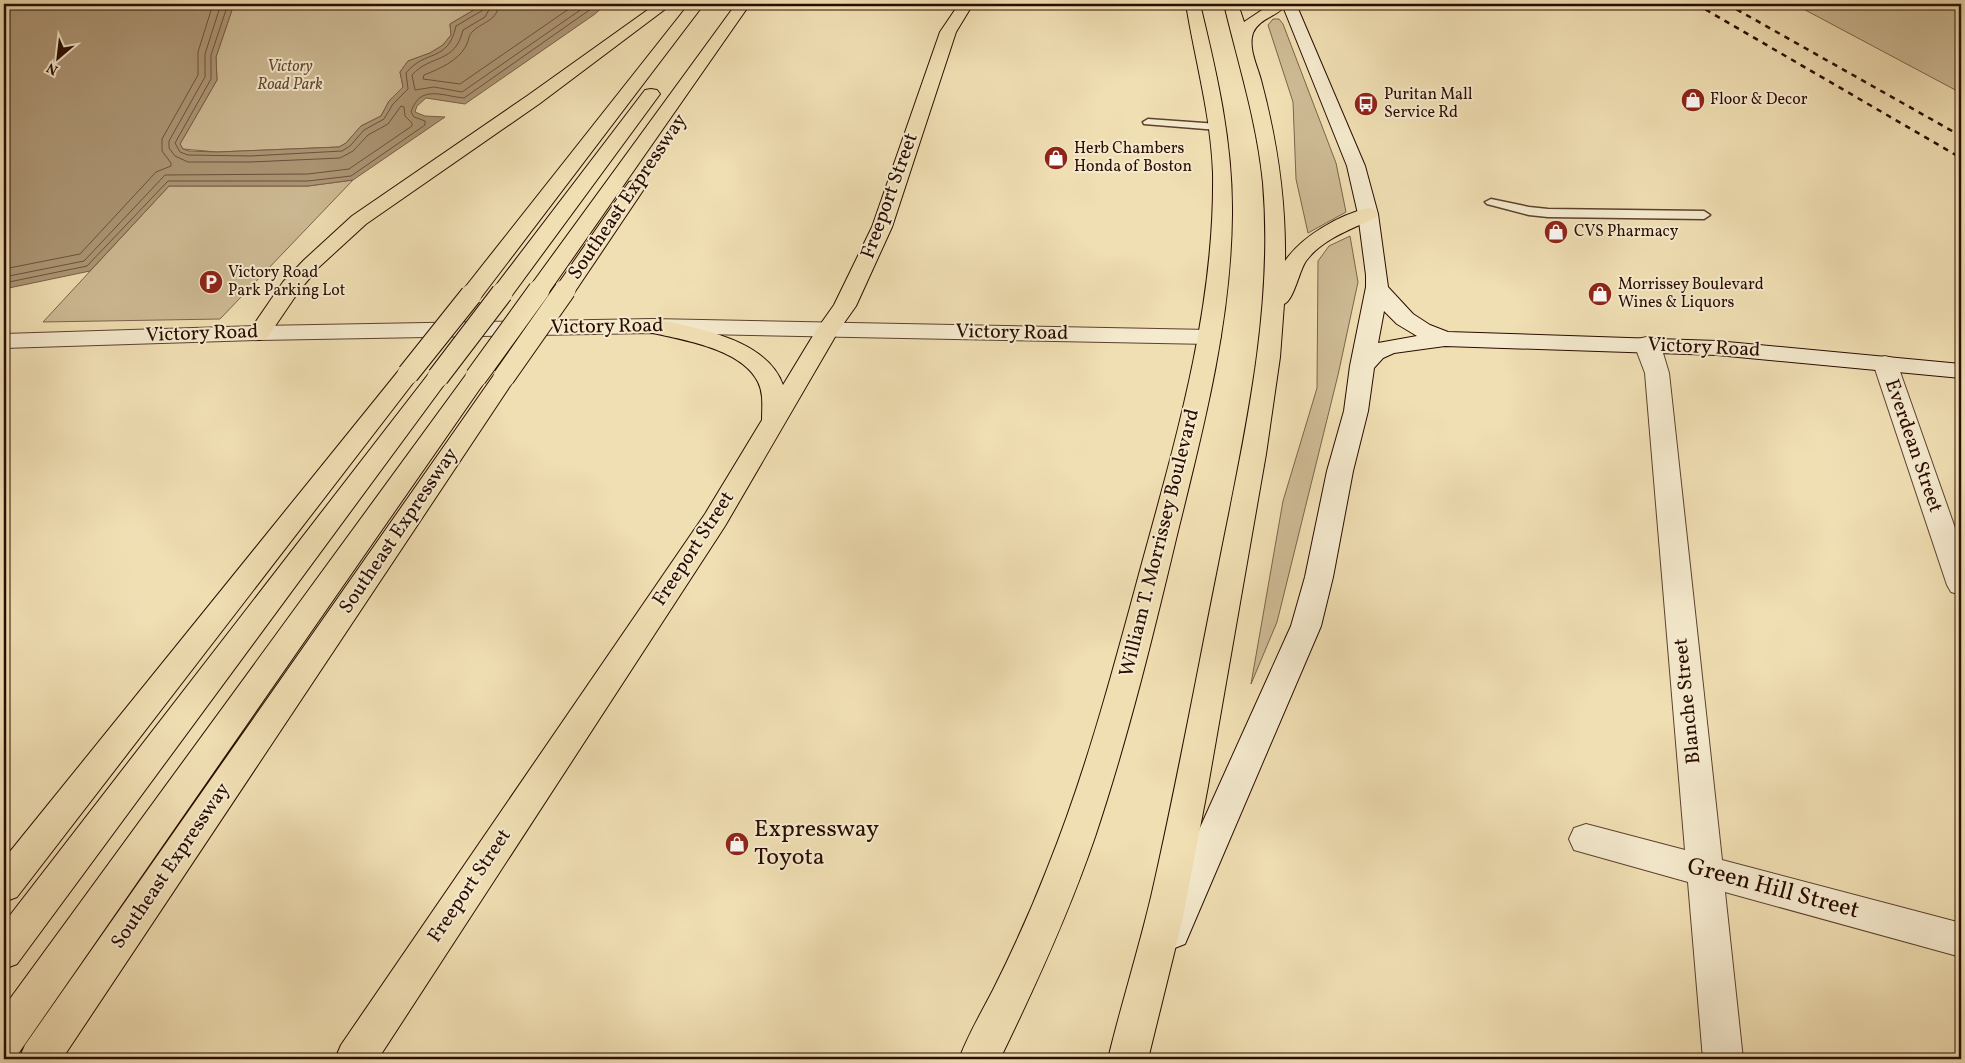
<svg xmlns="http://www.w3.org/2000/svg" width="1965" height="1063" font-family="Vollkorn,serif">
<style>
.green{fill:#cebb95;stroke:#7c644b}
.water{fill:#ad9776;stroke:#795f47}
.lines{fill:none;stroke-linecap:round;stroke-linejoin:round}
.shore{stroke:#6c523c;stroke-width:1}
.service-casing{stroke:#5c412e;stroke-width:3}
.minor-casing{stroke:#5c412e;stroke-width:2}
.secondary-casing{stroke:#2a0c01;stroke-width:2}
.primary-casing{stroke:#2a0c01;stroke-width:2}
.motorway-casing{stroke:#2a0c01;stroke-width:2}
.service{fill:#f5eace;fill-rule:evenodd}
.minor{fill:#f5eace;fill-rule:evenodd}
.secondary{fill:#f5eace;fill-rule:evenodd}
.primary{fill:#f0dfb3;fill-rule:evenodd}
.motorway{fill:#f0dfb3;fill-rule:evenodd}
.rail{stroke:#2a0c01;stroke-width:2.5;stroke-dasharray:5.5 5.5;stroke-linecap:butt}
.motorway-bridge-casing{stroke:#2a0c01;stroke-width:23;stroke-linecap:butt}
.motorway-bridge{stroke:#f0dfb3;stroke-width:21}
.labels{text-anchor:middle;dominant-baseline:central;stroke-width:4;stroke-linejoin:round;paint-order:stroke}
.far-park-label{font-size:16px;font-style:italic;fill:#634935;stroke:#f5eace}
.far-poi-label{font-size:16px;fill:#2a0c01;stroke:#f5eace;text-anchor:start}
.street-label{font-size:20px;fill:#2a0c01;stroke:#f5eace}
.near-poi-label{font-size:24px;fill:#2a0c01;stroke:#f5eace;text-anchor:start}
.near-street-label{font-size:24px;fill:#2a0c01;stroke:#f5eace}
</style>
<rect width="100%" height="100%" fill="#f0dfb3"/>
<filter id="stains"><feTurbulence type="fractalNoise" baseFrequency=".004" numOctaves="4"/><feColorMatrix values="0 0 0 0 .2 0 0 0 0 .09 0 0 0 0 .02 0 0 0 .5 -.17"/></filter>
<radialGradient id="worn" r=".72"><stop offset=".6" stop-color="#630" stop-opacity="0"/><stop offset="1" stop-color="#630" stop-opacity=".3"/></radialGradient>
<path class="green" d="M 234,4 L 484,4 L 450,24 L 451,35 L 443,45 L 430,53 L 408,61 L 400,72 L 403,87 L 389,101 L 381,116 L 361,126 L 346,143 L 339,147 L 217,152 L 183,149 L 180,144 L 217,80 L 216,57 Z
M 1794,4 L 1961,4 L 1961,93 Z
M 1273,19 L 1279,19 L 1283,24 L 1336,163 L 1346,212 L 1308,233 L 1296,179 L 1293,102 L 1268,25 Z
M 353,180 L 220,319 L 43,322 L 169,186 L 308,186 Z
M 1350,236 L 1358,282 L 1338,375 L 1277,622 L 1251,684 L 1283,501 L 1317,388 L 1318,261 L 1329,246 Z"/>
<path class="water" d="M 4,4 L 234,4 L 216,57 L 217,80 L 180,144 L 183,149 L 189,151 L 217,152 L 339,147 L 346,143 L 361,126 L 381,116 L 389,101 L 403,87 L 400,72 L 408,61 L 430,53 L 443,45 L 451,35 L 450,24 L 484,4 L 606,4 L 595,14 L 465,104 L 426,98 L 417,106 L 415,112 L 425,116 L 445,117 L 353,180 L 308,186 L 169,186 L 90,271 L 4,289 Z"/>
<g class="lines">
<path class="shore" d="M 228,4 L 211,55 L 211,79 L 175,143 L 180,152 L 188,155 L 251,156 L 342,151 L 350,146 L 364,130 L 384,119 L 393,104 L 408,89 L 406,73 C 425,49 448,63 456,26 L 483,10 L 485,4
M 492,4 L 485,17 L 463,30 C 455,64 431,54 412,75 L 415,90 L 434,87 L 462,92 L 589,4
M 499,4 C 497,21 484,21 473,31 C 468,36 469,40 466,46 C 458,61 439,69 424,75 L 423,79 L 460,84 L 576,4
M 4,269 L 80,254 L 156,172 L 171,166 L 171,163 L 162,151 L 162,139 L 198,75 L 198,52 L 213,4
M 4,277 L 84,261 L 165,175 L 308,174 L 349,169 L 412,126 L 412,123 L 405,116 L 404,107 L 401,106 L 388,124 L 368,135 L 353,151 L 340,158 L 251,162 L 188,162 L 175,156 L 169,148 L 169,141 L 205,77 L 205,54 L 221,4
M 4,283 L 87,266 L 168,181 L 308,181 L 351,176 L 425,125 L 425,121 L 414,117 L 411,112 C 420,84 442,96 464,98 L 598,4"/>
<g class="service-casing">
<path id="service" d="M 1148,119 L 1218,124 L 1223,127 L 1218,130 L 1144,124 L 1143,122 Z
M 1491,199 L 1529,207 L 1548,209 L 1704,211 L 1710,215 L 1704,219 L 1548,217 L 1529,215 L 1487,204 L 1485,202 Z"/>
</g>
<g class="minor-casing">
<path id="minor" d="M 652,319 L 1210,330 L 1218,332 L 1221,337 L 1218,342 L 1210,344 L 652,333 L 259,340 L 4,348 L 4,334 L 259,326 Z
M 1646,337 L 1654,339 L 1663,353 L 1669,373 L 1722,860 L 1961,923 L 1961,957 L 1725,892 L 1743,1059 L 1703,1059 L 1688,882 L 1574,850 L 1569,839 L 1574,828 L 1586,824 L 1685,850 L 1645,373 L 1634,344 L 1638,339 Z
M 1885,356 L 1893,358 L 1897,363 L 1961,545 L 1961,595 L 1951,592 L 1947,585 L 1873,363 L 1877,358 Z"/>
</g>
<g class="secondary-casing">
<path id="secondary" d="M 1282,4 L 1296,4 L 1365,166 L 1378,214 L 1388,287 L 1413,314 L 1430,325 L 1448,332 L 1717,341 L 1961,364 L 1961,378 L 1717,355 L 1445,346 L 1394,353 L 1383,358 L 1374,368 L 1368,411 L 1353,471 L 1333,577 L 1321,626 L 1185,944 L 1172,949 L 1159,944 L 1153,932 L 1291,626 L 1305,577 L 1327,471 L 1344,411 L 1350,366 L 1366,287 L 1366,275 L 1358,214 L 1347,166 ZM 1384,311 L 1397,324 L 1417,336 L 1378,343 Z"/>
</g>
<g class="primary-casing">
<path id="primary" d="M 959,4 L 973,4 L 956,32 L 892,227 L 856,306 L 839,330 L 725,526 L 378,1059 L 335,1059 L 341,1045 L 705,514 L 762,420 C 762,407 764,394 758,382 C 741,347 677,339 644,331 L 641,326 L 644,321 C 657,318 670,322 682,325 C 718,333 769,346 783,385 L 817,329 L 834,305 L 872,227 L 940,32 Z
M 1186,4 L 1200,4 C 1217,74 1233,143 1232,215 C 1231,323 1203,430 1177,535 C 1153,636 1128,738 1095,837 C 1069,913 1035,987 1000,1059 L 959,1059 C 968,1035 981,1013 993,990 C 1013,950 1031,910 1047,869 C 1087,770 1114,666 1142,563 C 1177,436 1215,306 1213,173 C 1211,115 1195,60 1186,4 Z
M 1224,4 L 1238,4 L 1244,22 L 1271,4 L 1287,4 C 1279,16 1259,18 1253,33 C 1248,48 1257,65 1261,80 C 1277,140 1286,199 1285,261 C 1302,236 1339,215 1368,208 L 1375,210 L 1378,214 L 1375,218 C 1352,229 1322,239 1306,261 C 1299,271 1294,300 1284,304 L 1280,357 L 1266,454 L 1208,786 L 1183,917 L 1148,1059 L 1108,1059 C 1121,1005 1138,952 1151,897 C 1176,788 1196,678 1218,569 C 1243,442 1274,313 1263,183 C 1257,121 1238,63 1224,4 Z"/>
</g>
<g class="motorway-casing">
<path id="motorway" d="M 656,4 L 672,4 L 539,104 L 366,224 L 318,268 L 299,291 L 267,338 L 259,340 L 251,338 L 248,333 L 283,282 L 304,260 L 352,216 L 527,96 Z
M 689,4 L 704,4 L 479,300 L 471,302 L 463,300 L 460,295 L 463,290 Z
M 736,4 L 750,4 L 547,295 L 539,297 L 531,295 L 528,290 L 531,285 Z
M 651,89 L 657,90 L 660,94 L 510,298 L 502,300 L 494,298 L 491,293 L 494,288 L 645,90 Z
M 636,180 L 643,182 L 646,186 L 576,290 L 573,295 L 565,297 L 557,295 L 554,290 L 629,182 Z
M 408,367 L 416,369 L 420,374 L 416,379 L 17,897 L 4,902 L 4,859 L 400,369 Z
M 438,370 L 446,372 L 450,377 L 446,382 L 17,964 L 4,969 L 4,923 L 430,372 Z
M 476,370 L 484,372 L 488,377 L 18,1054 L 4,1059 L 4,1007 L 468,372 Z
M 504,370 L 512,372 L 516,377 L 62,1059 L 19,1059 L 25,1045 L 496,372 Z"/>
</g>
<use href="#service" class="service"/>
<use href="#minor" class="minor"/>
<use href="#secondary" class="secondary"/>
<use href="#primary" class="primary"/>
<use href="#motorway" class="motorway"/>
<path class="rail" d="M 1696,4 L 1961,158
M 1727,4 L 1961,136"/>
<g class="motorway-bridge-casing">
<path id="motorway-bridge" d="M 408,374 L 471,295
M 438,377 L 502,293
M 476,377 L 539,290
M 504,377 L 565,290"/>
</g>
<use href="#motorway-bridge" class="motorway-bridge"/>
</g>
<defs>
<g id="shop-disc" transform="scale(1.25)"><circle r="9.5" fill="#8f2418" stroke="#f5eace"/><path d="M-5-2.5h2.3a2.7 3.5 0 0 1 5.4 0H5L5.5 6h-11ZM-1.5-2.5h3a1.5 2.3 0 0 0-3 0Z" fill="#fff"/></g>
<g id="bus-disc" transform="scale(1.25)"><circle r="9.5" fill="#8f2418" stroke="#f5eace"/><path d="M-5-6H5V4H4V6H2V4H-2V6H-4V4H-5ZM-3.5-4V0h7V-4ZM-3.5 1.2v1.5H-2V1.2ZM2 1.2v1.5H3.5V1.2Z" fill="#fff"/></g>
<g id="parking-disc" transform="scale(1.25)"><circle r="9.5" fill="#8f2418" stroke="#f5eace"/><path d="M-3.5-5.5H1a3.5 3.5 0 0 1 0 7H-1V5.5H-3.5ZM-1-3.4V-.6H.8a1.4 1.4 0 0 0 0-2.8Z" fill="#fff"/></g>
</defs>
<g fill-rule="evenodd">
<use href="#shop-disc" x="1693" y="100"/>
<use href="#bus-disc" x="1366" y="104"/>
<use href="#shop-disc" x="1056" y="158"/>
<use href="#shop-disc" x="1556" y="232"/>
<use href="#parking-disc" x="211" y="282"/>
<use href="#shop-disc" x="1600" y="294"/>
<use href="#shop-disc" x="737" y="844"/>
</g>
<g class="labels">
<g class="far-park-label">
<text x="290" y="67">Victory<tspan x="290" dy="18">Road Park</tspan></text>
</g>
<g class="far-poi-label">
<text x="1384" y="95">Puritan Mall<tspan x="1384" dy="18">Service Rd</tspan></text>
<text x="1710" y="100">Floor &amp; Decor</text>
<text x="1074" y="149">Herb Chambers<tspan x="1074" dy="18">Honda of Boston</tspan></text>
<text x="1574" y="232">CVS Pharmacy</text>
<text x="228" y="273">Victory Road<tspan x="228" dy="18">Park Parking Lot</tspan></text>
<text x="1618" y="285">Morrissey Boulevard<tspan x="1618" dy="18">Wines &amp; Liquors</tspan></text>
</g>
<g class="street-label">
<text transform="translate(890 196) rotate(-70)">Freeport Street</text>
<text transform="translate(628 197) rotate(-56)">Southeast Expressway</text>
<text transform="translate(607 327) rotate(-1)">Victory Road</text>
<text transform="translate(1012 333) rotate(1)">Victory Road</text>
<text transform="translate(202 334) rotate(-2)">Victory Road</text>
<text transform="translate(1704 348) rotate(3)">Victory Road</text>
<text transform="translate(1913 446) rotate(71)">Everdean Street</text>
<text transform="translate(399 531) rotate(-56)">Southeast Expressway</text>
<text transform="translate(1160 543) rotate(-76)">William T. Morrissey Boulevard</text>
<text transform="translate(694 549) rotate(-57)">Freeport Street</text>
<text transform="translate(1688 701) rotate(-96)">Blanche Street</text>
<text transform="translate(171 866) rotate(-56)">Southeast Expressway</text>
<text transform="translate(470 886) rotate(-56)">Freeport Street</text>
</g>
<g class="near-poi-label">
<text x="754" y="830">Expressway<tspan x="754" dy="28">Toyota</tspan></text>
</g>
<g class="near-street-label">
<text transform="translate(1773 889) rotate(15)">Green Hill Street</text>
</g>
</g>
<rect width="1965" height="1063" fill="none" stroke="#f0dfb3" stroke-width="20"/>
<rect x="5" y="5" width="1955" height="1053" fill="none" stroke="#2a0c01" stroke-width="2.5"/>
<rect x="10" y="10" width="1945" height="1043" fill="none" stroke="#2a0c01"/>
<g transform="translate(58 58) rotate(208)" stroke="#f5eace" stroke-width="4" paint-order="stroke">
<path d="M0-4L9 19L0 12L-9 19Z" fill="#2a0c01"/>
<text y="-8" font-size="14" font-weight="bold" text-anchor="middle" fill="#2a0c01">N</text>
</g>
<rect width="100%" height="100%" filter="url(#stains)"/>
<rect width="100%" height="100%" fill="url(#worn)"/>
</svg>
